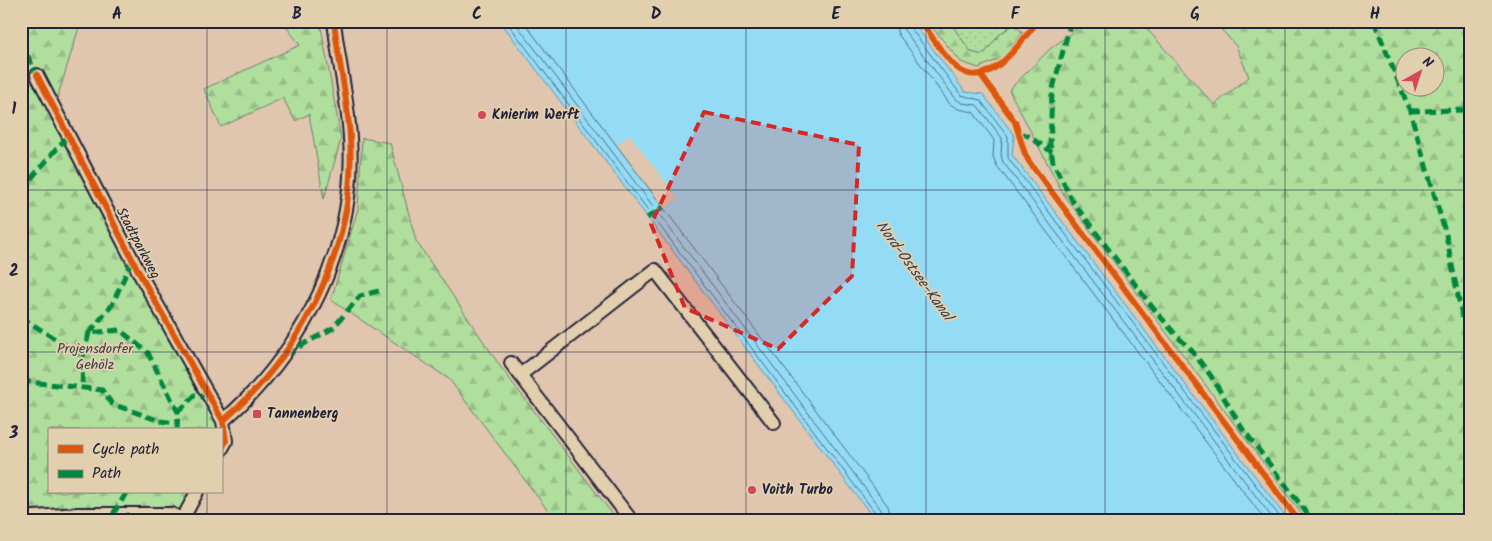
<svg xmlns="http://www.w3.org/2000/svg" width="1492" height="541" font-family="Kalam,sans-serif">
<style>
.grass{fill:url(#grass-dots);stroke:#69806c}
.forest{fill:url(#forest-firs);stroke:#69806c;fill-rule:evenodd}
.water{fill:#94dcf6;stroke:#6692ab}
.pier{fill:#e0c6ae}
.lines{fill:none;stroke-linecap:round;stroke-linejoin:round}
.shore{stroke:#506c86;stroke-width:1}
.minor-casing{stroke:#22223b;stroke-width:16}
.minor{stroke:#e2cfad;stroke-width:12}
.quiet{stroke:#00873e;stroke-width:5;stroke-dasharray:10 5;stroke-linecap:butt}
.cycleway-casing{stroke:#e2cfad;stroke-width:9}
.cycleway{stroke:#de560e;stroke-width:6}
.marked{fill:#d62828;fill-opacity:0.2;stroke:#d62828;stroke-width:4;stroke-dasharray:10 6;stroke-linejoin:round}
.grid{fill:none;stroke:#22223b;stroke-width:1;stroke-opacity:0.55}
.poi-dot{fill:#d1495b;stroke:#e2cfad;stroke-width:2}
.labels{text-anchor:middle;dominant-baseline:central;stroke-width:4;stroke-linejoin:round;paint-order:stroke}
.poi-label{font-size:14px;font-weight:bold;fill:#22223b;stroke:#e2cfad;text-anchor:start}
.street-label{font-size:14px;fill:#22223b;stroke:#e2cfad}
.park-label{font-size:14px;fill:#373e4a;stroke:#e2cfad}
.water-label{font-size:15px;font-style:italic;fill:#333e57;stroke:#e2cfad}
.neatline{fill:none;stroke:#22223b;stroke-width:2}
.grid-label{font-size:16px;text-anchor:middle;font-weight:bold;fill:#22223b}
</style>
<defs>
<pattern id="grass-dots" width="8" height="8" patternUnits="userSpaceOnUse" patternTransform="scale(1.25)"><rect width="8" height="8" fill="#b0de9d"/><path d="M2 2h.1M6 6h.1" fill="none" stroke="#97be88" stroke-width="1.8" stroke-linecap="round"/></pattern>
<pattern id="forest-firs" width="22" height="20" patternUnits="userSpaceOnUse" patternTransform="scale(1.25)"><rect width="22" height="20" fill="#b0de9d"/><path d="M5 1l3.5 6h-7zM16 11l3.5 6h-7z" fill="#97be88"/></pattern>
</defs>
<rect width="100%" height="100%" fill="#e0c6ae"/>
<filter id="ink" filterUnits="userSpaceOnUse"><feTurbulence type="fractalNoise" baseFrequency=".02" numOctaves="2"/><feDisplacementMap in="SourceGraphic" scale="10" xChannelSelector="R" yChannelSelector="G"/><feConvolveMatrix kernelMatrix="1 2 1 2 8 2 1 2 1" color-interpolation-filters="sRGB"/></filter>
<g filter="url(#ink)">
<path class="grass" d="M 949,21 L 1017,21 L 1000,34 L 983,55 L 971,52 Z"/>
<path class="forest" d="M 21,21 L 81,21 L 52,115 L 154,312 L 213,409 L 218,430 L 49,430 L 49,492 L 190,492 L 176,520 L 21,520 Z
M 282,21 L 320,21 L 341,139 L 324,199 L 309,114 L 295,121 L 283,98 L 221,127 L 204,89 L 300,45 Z
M 927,21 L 949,21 L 971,52 L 983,55 L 1000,34 L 1013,25 L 1023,32 L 1003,57 L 979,68 L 961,62 Z
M 1087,21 L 1140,21 L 1214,105 L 1249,77 L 1236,46 L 1214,21 L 1471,21 L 1471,520 L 1306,520 L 1064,195 L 1009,90 L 1050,49 ZM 1404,58 L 1434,58 L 1434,88 L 1404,88 Z
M 362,138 L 390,143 L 416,241 L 502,369 L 617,520 L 555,520 L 449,379 L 331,300 L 358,209 Z"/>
<path class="water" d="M 500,21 L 912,21 L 965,92 L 983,94 L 1014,135 L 1012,155 L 1288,520 L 875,520 Z"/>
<path class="pier" d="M 629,134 L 678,198 L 666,208 L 663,208 L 617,145 Z"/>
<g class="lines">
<path class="shore" d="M 506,21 L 877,515 L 879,520
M 514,21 L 882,511 L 885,520
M 523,21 L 888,506 L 892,520
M 894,21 L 898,34 L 950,104 L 958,109 L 973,112 L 994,140 L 993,157 L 997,166 L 1265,520
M 902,21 L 904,30 L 956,99 L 962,103 L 977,105 L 1002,138 L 1001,155 L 1003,162 L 1274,520
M 908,21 L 909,26 L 961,95 L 980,100 L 1008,136 L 1008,158 L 1282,520"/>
<g class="minor-casing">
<path id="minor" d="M 37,75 L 142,278 L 223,421 L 226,441 L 221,450
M 511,363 L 631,520
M 520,375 L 655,270 L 774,423
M 223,421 C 303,352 357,245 350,138 C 348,99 338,60 334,21
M 21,518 L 77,514 L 171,514 L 182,519
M 182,520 L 197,492"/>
</g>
<use href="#minor" class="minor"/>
<path class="quiet" d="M 1071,21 L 1052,92 L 1050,144 L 1053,162 L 1073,202 L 1149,303 L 1175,334 L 1192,351 L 1211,376 L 1242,428 L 1312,520
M 1374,21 L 1410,111 L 1446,235 L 1462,316 L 1471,339
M 21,42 L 37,75
M 1410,111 L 1471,110
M 1020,133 L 1028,136 L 1052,152
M 21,190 L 68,136
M 647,218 L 663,207
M 21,317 L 83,357 L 82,388
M 89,333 L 112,305 L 132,260
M 286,354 L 333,328 L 360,296 L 382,290
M 83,357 L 89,333 L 120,330 L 148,353 L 178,412 L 177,430
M 21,381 L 102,390 L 112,404 L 160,421 L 177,423
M 178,412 L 195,395 L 210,395
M 113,514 L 127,492
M 122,520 L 129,514"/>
<g class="cycleway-casing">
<path id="cycleway" d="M 921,21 C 932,36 943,56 957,68 C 989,93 1020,42 1038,21
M 37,75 L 142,278 L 223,421 L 226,441 L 221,450
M 981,75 L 1015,122 L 1025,154 L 1030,163 L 1298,520
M 223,421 C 303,352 357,245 350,138 C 348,99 338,60 334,21"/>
</g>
<use href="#cycleway" class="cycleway"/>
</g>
</g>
<path class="marked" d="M 704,112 L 859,145 L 852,276 L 778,349 L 685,308 L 651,224 Z"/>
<path class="grid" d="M 207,21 L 207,430M 387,21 L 387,520M 566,21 L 566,520M 746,21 L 746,520M 926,21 L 926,520M 1105,21 L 1105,520M 1285,21 L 1285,520M 21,190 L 1471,190M 21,352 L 1471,352M 207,492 L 207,520"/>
<g class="poi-dot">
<circle cx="482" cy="115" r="5"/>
<rect x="252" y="409" width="10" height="10" rx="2.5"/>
<circle cx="752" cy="490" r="5"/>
</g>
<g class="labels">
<g class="poi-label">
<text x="492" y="115">Knierim Werft</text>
<text x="267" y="414">Tannenberg</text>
<text x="762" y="490">Voith Turbo</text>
</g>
<g class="street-label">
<text transform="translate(138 243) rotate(62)">Stadtparkweg</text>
</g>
<g class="park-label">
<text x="95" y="349">Projensdorfer<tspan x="95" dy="16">Gehölz</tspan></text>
</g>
<g class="water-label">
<text transform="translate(914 271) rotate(54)">Nord-Ostsee-Kanal</text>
</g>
</g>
<rect width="1492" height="541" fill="none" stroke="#e2cfad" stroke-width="55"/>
<rect x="48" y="428" width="175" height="65" fill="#e2cfad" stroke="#958a7f"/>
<rect x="58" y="445" width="25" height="8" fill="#de560e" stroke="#958a7f"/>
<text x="92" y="454" font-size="15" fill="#22223b">Cycle path</text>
<rect x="58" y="470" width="25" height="8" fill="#00873e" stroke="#958a7f"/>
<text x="92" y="478" font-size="15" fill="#22223b">Path</text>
<g transform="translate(1420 72) rotate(39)"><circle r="24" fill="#e2cfad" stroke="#958a7f"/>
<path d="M0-4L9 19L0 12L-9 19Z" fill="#d1495b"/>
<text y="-8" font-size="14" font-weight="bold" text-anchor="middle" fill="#22223b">N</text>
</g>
<rect x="28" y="28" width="1436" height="486" class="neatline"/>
<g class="grid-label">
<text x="117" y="19">A</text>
<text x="297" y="19">B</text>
<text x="477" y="19">C</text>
<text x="656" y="19">D</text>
<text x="836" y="19">E</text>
<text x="1015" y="19">F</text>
<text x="1195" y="19">G</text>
<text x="1375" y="19">H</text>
<text x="14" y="114">1</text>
<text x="14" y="276">2</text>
<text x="14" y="438">3</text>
</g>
</svg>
